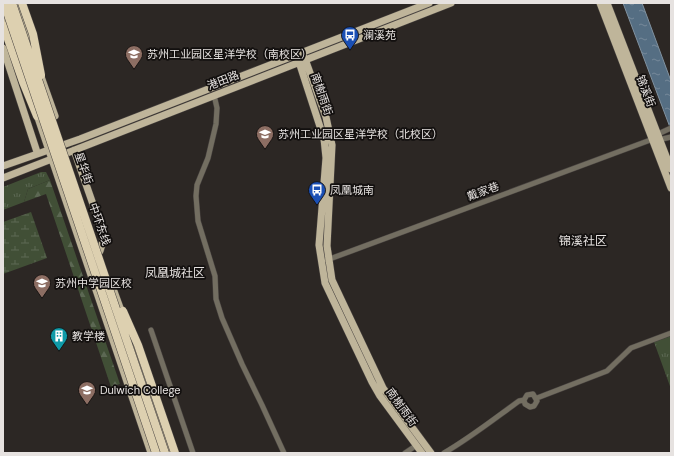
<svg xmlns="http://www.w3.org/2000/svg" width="674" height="456" font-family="'DM Sans','Noto Sans SC',sans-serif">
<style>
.grass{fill:url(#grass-tufts)}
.forest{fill:url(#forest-firs)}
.wetland{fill:url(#wetland-marsh)}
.water{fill:url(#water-ripples);stroke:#80919f}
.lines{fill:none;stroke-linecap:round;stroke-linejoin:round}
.minor-casing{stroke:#4a4542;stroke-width:6}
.major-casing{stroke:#4a4542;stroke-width:8}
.highway-casing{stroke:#4a4542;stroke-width:9}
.minor{stroke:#736e61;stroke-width:5}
.major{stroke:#bfb59a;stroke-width:7}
.highway{stroke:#ddd0b0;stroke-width:8}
.highway-bridge-casing{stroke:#4a4542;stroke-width:9;stroke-linecap:butt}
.highway-bridge{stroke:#ddd0b0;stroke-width:8}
.labels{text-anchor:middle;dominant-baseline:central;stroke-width:3.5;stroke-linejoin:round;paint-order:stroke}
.poi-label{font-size:11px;fill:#e6e2e0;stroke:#13100f;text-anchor:start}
.street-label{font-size:11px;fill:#e6e2e0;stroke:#13100f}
.neighbourhood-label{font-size:12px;fill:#e6e2e0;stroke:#13100f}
</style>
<defs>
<pattern id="grass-tufts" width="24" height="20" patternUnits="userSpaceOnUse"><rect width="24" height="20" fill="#414f36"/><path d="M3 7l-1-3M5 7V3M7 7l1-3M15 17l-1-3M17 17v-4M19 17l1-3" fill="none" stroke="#5c6853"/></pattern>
<pattern id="forest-firs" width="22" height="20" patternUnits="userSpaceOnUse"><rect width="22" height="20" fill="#414f36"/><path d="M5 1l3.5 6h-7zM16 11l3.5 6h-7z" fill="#5c6853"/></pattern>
<pattern id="wetland-marsh" width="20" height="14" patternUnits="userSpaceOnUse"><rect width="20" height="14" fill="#414f36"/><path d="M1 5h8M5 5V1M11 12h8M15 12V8" fill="none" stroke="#5c6853"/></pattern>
<pattern id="water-ripples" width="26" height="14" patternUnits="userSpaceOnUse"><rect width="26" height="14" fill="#556e83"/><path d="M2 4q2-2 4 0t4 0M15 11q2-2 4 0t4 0" fill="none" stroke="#76899a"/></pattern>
</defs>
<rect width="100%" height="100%" fill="#2c2724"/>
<path class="grass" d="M 41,172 L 46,172 L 50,180 L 28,189 L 24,202 L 3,210 L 3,187 Z
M 671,336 L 671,389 L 654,342 Z"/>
<path class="forest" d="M 50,180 L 120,384 L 111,387 L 46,194 L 24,202 L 28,189 Z"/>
<path class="wetland" d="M 31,212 L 47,258 L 3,274 L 3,222 Z"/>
<path class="water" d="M 623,3 L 642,3 L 671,81 L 671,130 Z"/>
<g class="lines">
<g class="minor-casing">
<path id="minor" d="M 214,95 L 217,108 L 216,124 L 208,158 L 197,185 L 196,196 L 198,221 L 215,276 L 216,299 L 222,318 L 242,364 L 262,405 L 284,453
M 656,135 L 671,128
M 658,140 L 671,137
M 327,260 L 653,139
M 151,330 L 193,453
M 537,398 L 607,371 L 631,348 L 671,333
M 405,453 L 417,445
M 444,453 C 470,438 494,419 519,401 L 524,400 L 527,395 L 533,394 L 537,401 L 534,406 L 530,407 L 525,404 L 524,400"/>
</g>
<g class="major-casing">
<path id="major" d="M 16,3 L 35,57
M 600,3 L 671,188
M 607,3 L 671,169
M 3,15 L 8,30
M 3,48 L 37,152
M 303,56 L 305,59 L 326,117 L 332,145 L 327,246 L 332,280 L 383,388 L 431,453
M 300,57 L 299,62 L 324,139 L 326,158 L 319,245 L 325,283 L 372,382 L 380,396 L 422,453
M 39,71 L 55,116
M 36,112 L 151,453
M 74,150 L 102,230 L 103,241 L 100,251
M 3,166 L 80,139 L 429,3
M 3,178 L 451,3
M 111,283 L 123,316
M 129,334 L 170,453"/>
</g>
<g class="highway-casing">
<path id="highway" d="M 3,25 L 23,82 L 37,116"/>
</g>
<use href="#minor" class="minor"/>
<use href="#major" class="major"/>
<use href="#highway" class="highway"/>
<g class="highway-bridge-casing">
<path id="highway-bridge" d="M 4,3 L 156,453
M 12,3 L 165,453
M 22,3 L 33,34 L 41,75
M 123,311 L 138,345 L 175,453"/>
</g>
<use href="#highway-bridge" class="highway-bridge"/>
</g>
<defs>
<g id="bus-pin" transform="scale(0.9)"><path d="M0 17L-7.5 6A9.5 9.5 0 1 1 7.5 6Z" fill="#1a4fb4" stroke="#13100f"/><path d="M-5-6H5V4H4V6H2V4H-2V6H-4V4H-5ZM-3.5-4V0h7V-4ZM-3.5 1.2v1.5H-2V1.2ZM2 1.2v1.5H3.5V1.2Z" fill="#fff"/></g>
<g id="school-pin" transform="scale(0.9)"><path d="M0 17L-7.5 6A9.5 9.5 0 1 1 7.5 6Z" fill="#8d6e63" stroke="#13100f"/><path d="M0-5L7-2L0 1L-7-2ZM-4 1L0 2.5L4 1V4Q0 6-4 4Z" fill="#fff"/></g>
<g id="building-pin" transform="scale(0.9)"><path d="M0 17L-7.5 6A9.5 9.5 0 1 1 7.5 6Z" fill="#0f9aa8" stroke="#13100f"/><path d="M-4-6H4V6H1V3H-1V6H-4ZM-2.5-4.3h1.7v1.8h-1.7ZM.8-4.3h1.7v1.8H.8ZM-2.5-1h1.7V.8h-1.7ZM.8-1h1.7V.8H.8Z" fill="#fff"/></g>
</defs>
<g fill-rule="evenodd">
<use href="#bus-pin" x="350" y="35"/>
<use href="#school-pin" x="134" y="54"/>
<use href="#school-pin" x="265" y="134"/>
<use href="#bus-pin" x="317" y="190"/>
<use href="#school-pin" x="42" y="283"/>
<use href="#building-pin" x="59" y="336"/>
<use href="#school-pin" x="87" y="390"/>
</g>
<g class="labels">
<g class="poi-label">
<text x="363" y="35">澜溪苑</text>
<text x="147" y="54">苏州工业园区星洋学校（南校区）</text>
<text x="278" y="134">苏州工业园区星洋学校（北校区）</text>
<text x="330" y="190">凤凰城南</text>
<text x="55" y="283">苏州中学园区校</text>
<text x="72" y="336">教学楼</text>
<text x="100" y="390">Dulwich College</text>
</g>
<g class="street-label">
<text transform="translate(223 80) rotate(-21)">港田路</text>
<text transform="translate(646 91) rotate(69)">锦溪街</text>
<text transform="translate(322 94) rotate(71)">南榭雨街</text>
<text transform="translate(84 168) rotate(71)">星华街</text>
<text transform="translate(483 191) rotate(-20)">戴家巷</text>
<text transform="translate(100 224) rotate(71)">中环东线</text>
<text transform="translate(402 407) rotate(54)">南榭雨街</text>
</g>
<g class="neighbourhood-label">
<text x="583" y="241">锦溪社区</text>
<text x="175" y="273">凤凰城社区</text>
</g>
</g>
<rect width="674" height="456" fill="none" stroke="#e6e2e0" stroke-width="8"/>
</svg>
